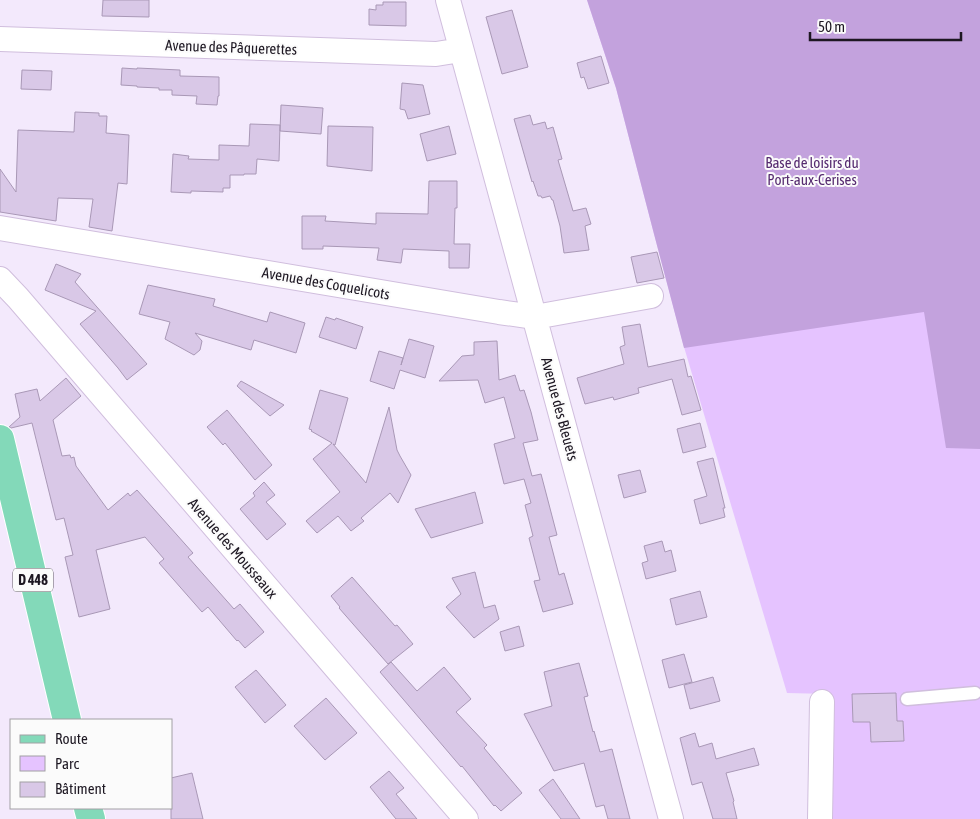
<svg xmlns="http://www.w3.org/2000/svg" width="980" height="819" font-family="'Asap Condensed',sans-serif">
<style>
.green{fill:#e5c3ff}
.forest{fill:#c3a2dd}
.building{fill:#d9c8e7;stroke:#a998b6}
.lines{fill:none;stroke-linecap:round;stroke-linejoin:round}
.lane-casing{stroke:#d0bedd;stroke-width:15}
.street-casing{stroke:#d0bedd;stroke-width:26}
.primary-casing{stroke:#fff;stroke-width:30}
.lane{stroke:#fff;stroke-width:12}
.street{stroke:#fff;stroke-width:24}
.primary{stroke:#83d9b9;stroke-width:28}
.labels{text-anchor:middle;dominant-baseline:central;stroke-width:4;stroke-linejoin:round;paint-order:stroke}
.shield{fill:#fbfbfb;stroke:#605b63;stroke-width:1}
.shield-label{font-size:14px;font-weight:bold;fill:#1d1722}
.street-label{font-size:15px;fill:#1d1722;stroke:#fbfbfb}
.park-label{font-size:15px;fill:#562b70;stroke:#fbfbfb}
</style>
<rect width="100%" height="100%" fill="#f3e9fc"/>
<path class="green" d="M 587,0 L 980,0 L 980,819 L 830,819 L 829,694 L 787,693 L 684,347 L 654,234 L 616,88 Z"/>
<path class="forest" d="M 587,0 L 980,0 L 980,449 L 946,448 L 924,312 L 684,348 L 654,234 L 616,88 Z"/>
<path class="building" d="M 103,0 L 149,0 L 149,17 L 102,16 Z
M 383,2 L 406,2 L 406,26 L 369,25 L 369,9 L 376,10 L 376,5 L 383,5 Z
M 512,10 L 528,67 L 502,74 L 486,17 Z
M 601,56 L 609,83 L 588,89 L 584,77 L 581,78 L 577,63 Z
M 122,68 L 137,69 L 137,68 L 180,70 L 180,76 L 219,77 L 219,96 L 218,96 L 217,105 L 196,104 L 197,96 L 172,95 L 172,90 L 159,90 L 159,88 L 137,87 L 137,86 L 121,85 Z
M 22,70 L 52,71 L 51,90 L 21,89 Z
M 402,83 L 423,85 L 430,114 L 408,119 L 405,110 L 400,109 Z
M 281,105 L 323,108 L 321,134 L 280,131 Z
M 75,112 L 99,113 L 99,116 L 107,116 L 106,133 L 129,135 L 127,184 L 118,183 L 112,231 L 89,227 L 93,199 L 58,198 L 56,221 L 0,212 L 0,169 L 16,192 L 18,130 L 74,132 Z
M 530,115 L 533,125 L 545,122 L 547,129 L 553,127 L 562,159 L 558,160 L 573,211 L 586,208 L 591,224 L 585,226 L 589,250 L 564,253 L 560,226 L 553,200 L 552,200 L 550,196 L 542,198 L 541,196 L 538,196 L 533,181 L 532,182 L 514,119 Z
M 250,124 L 280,125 L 279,161 L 257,159 L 256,174 L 244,174 L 244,175 L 230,175 L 230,188 L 223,188 L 223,192 L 191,191 L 191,193 L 171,192 L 173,154 L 189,156 L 188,159 L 219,160 L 219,145 L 249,146 Z
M 328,126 L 373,127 L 372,171 L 327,166 Z
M 449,126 L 456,154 L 427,161 L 420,134 Z
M 429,181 L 457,181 L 457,208 L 455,208 L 454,244 L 470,244 L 469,268 L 449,268 L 449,251 L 403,249 L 401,263 L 377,260 L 379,248 L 323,246 L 323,249 L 302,249 L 302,216 L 326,216 L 325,221 L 376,224 L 376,213 L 428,214 Z
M 657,252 L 664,278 L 637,283 L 631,257 Z
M 56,264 L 81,274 L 75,282 L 147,364 L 127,380 L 118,368 L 80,324 L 96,311 L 45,290 Z
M 148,285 L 215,299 L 213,306 L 267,322 L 270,312 L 305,323 L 296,353 L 254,340 L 251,350 L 195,333 L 202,341 L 200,350 L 194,355 L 165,339 L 170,322 L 139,314 Z
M 326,317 L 335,320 L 336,318 L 363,327 L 356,349 L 319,337 Z
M 640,324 L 648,367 L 684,359 L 688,377 L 691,376 L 701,410 L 682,415 L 672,379 L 638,388 L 639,393 L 614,400 L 613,397 L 585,404 L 577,378 L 624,364 L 620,347 L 625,345 L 622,327 Z
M 409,339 L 434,346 L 425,378 L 400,370 L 394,389 L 370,381 L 379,351 L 403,358 L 401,365 Z
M 497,341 L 499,380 L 515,375 L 520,391 L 524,390 L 531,412 L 538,440 L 523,443 L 532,476 L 541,474 L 557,535 L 549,537 L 559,575 L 564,573 L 573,604 L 543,612 L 534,581 L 540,580 L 529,538 L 533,536 L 525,505 L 531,503 L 524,479 L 504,484 L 494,444 L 515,438 L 504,397 L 485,403 L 478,380 L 439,381 L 462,356 L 474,355 L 474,342 Z
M 66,378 L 81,396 L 53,420 L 62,456 L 70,455 L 71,458 L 74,457 L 76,466 L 108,510 L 128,493 L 130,496 L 137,490 L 193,553 L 188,557 L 234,609 L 240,604 L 264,632 L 245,648 L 238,640 L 237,641 L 208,607 L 202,612 L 159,563 L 164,559 L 145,537 L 96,550 L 110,609 L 79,617 L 65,557 L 73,555 L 64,518 L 56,520 L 32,423 L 11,428 L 9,427 L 20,417 L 15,394 L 37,389 L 40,401 Z
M 241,381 L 284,405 L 270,416 L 237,386 Z
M 320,390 L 348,398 L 335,445 L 333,444 L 366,483 L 389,407 L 397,450 L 400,456 L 411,475 L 398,503 L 390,493 L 361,518 L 364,521 L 351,531 L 338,516 L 317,533 L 306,521 L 340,492 L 313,459 L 332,443 L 311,431 L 312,430 L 309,429 Z
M 227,410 L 272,465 L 255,480 L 225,443 L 223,445 L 207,427 Z
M 700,423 L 706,447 L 683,453 L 677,429 Z
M 713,458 L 725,508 L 723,508 L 725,517 L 700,524 L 694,500 L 707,496 L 697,462 Z
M 640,470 L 646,492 L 624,498 L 618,475 Z
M 264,482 L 275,495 L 266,502 L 286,524 L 267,540 L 240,509 L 255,496 L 253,493 Z
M 475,492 L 483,523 L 431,538 L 415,509 Z
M 662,541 L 665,552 L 671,550 L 676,571 L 646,579 L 642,563 L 648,561 L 644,546 Z
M 475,572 L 484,608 L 495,605 L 499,619 L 474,638 L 446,607 L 461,594 L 452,578 Z
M 352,577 L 395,626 L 397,625 L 413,644 L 388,664 L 339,608 L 340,607 L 331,596 Z
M 700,591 L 707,617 L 676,625 L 670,599 Z
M 519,626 L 524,646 L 505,651 L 500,632 Z
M 684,654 L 692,682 L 669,688 L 662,660 Z
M 391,662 L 417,691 L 444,667 L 471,699 L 456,712 L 487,745 L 484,748 L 522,793 L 501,811 L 495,805 L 494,806 L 462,766 L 461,767 L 380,672 Z
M 579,663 L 588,696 L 584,697 L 593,732 L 594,731 L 600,752 L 612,749 L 630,819 L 608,819 L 604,805 L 596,807 L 584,763 L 554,771 L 524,714 L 552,706 L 544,672 Z
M 256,670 L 286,705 L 265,723 L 235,687 Z
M 713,677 L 720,701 L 690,709 L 684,685 Z
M 896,693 L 897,721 L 903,721 L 904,741 L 871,742 L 870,722 L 853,722 L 852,694 Z
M 326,698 L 357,733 L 325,760 L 294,726 Z
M 695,733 L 699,747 L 712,743 L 716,759 L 754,748 L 759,765 L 726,773 L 734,801 L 733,802 L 737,819 L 713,819 L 702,782 L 692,785 L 680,738 Z
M 389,771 L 404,788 L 396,794 L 417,819 L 396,819 L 370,787 Z
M 192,773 L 203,819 L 171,819 L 171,778 Z
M 553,779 L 580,819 L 561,819 L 539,790 Z"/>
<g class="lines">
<g class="lane-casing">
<path id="lane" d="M 907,699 L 975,693"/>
</g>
<g class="street-casing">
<path id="street" d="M 448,0 L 671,819
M 0,39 L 436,54 L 461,50
M 0,228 L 499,312 L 535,317 L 651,296
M 0,279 L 18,298 L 466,819
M 820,819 L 822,702"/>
</g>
<g class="primary-casing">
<path id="primary" d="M 0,439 L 67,720
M 88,808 L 91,819"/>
</g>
<use href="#lane" class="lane"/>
<use href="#street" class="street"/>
<use href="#primary" class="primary"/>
</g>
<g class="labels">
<rect class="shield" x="13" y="568.5" width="40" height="23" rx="4"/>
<g class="shield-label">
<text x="33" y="580">D 448</text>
</g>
<g class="street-label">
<text transform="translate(231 47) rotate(2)">Avenue des Pâquerettes</text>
<text transform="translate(326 283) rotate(10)">Avenue des Coquelicots</text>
<text transform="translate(560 409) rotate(75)">Avenue des Bleuets</text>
<text transform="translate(233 548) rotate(49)">Avenue des Mousseaux</text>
</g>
<g class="park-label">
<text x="812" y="162">Base de loisirs du<tspan x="812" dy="17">Port-aux-Cerises</tspan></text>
</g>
</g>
<rect x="10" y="719" width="162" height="90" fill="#fbfbfb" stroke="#a2a0a4"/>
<rect x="20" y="735" width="25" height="8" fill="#83d9b9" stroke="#a2a0a4"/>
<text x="55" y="744" font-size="15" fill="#1d1722">Route</text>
<rect x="20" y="756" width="25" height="15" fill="#e5c3ff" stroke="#a2a0a4"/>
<text x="55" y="769" font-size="15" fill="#1d1722">Parc</text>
<rect x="20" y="782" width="25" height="15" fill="#d9c8e7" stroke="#a2a0a4"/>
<text x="55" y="794" font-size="15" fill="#1d1722">Bâtiment</text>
<path d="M810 32v8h151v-8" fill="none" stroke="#1d1722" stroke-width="2.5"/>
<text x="818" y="32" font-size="15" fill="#1d1722" stroke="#fbfbfb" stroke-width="4" paint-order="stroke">50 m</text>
</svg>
